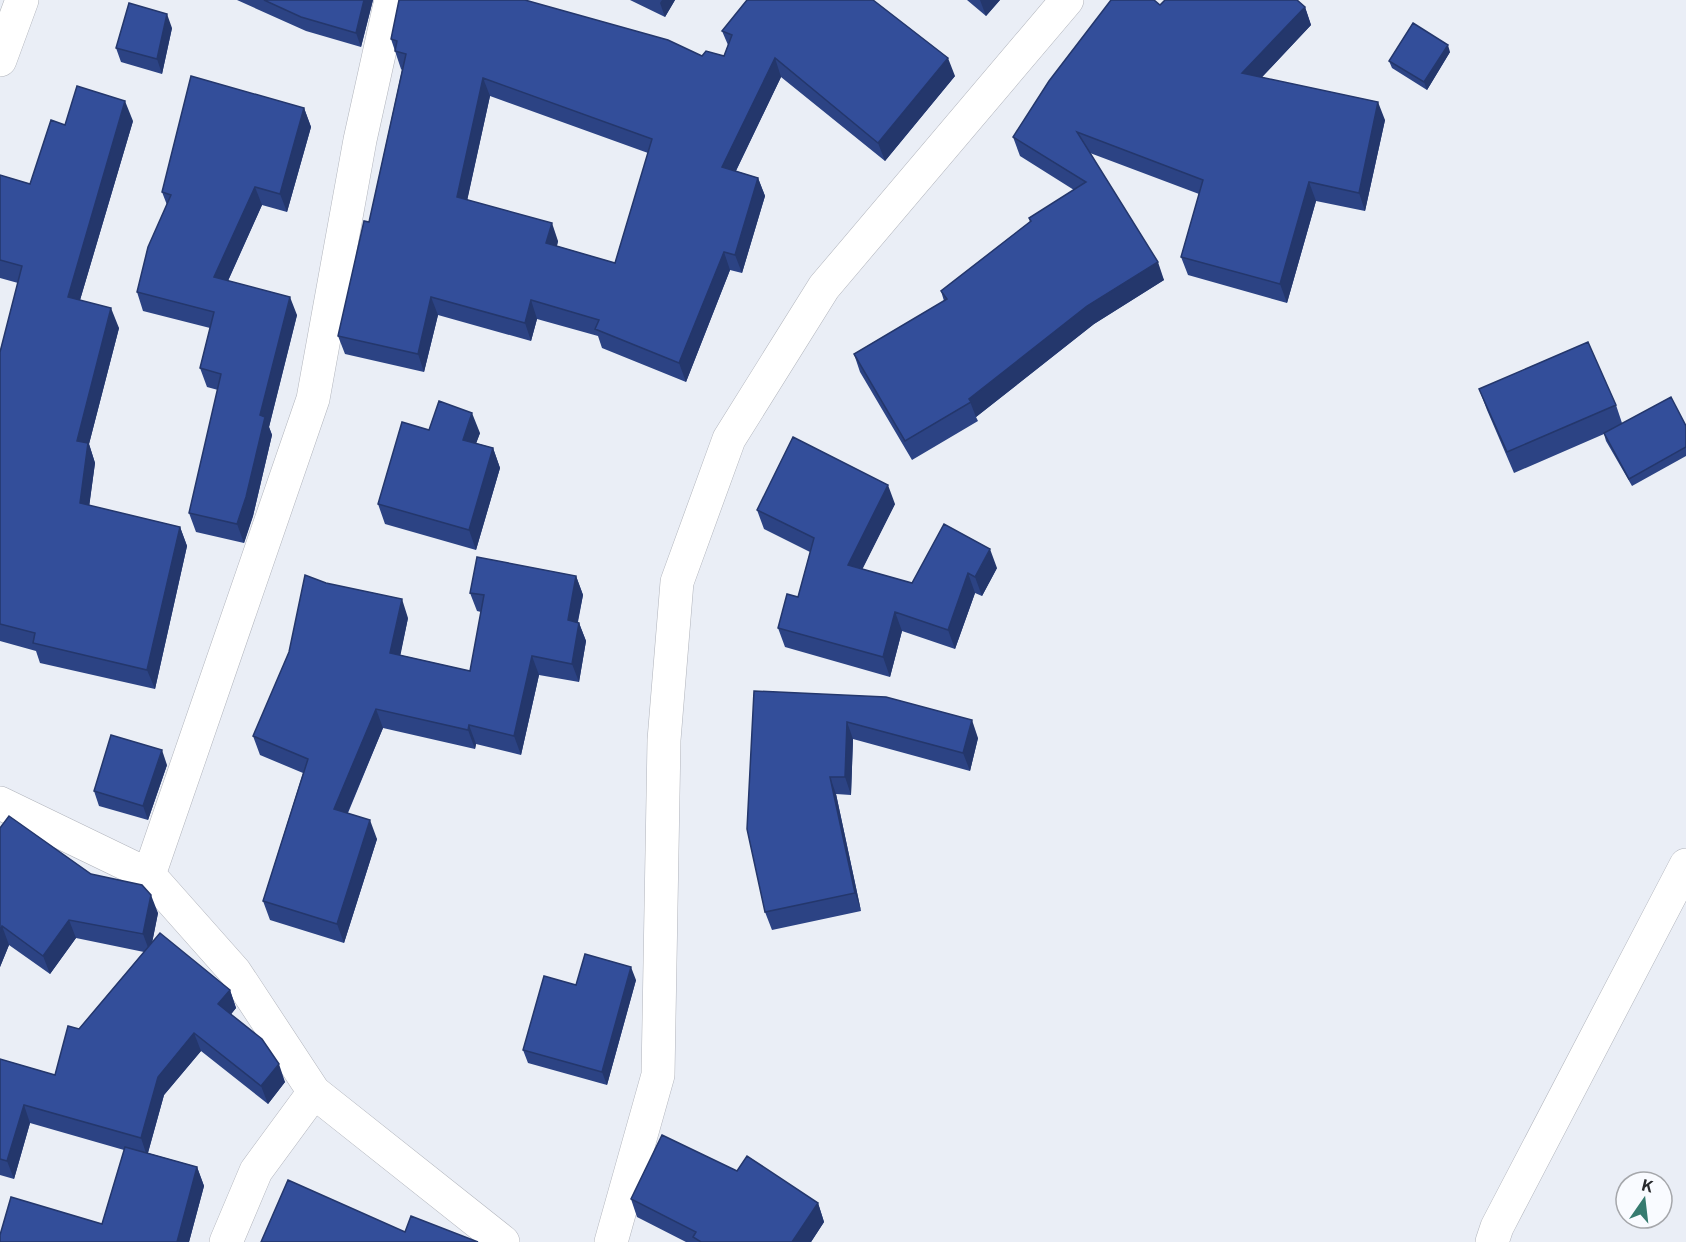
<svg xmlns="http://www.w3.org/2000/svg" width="1686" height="1242" font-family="'Public Sans',sans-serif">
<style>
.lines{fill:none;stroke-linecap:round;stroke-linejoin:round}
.street-casing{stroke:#b1b4bc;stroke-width:34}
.secondary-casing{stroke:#b1b4bc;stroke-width:34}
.street{stroke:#fff;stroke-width:33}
.secondary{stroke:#fff;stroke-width:33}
.wall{fill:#2c4384;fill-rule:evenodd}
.shaded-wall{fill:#24376c}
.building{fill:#334e9a;stroke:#24376c;stroke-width:1.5;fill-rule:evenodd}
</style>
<rect width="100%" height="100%" fill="#eaeef6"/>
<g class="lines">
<g class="street-casing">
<path id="street" d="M 0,60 L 22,0
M 0,803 L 149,875 L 235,972 L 314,1092 L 503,1242
M 149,875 L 313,399 L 360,140 L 391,0
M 226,1242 L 256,1171 L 314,1092
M 611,1242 L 658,1075 L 664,740 L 677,582 L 729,439 L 824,287 L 1067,0"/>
</g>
<g class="secondary-casing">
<path id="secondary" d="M 1492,1242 L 1497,1227 L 1686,865"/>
</g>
<use href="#street" class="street"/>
<use href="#secondary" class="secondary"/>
</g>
<path class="wall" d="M 237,0 L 373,0 L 361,47 L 306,31 Z
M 630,0 L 675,0 L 665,17 Z
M 967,0 L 1000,0 L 986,16 Z
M 1160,5 L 1305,7 L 1311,25 L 1262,77 L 1385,120 L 1365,211 L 1316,201 L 1287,303 L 1188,275 L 1181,257 L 1199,194 L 1090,153 L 1164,280 L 1094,324 L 976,417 L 978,421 L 912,460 L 860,372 L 854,354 L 944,301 L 941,291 L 1030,222 L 1029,218 L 1074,190 L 1020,156 L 1013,137 Z
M 172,28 L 162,74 L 121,62 L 116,48 Z
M 722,31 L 955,76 L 885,161 L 781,77 L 736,171 L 758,178 L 765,196 L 742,273 L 730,270 L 686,382 L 602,348 L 598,336 L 537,319 L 531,341 L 438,315 L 424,372 L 345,354 L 338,336 L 369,222 L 402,70 L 401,69 L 391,39 L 702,56 L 724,56 L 728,45 ZM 490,96 L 648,153 L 615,263 L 557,246 L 558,241 L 467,200 Z
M 1450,52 L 1427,90 L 1392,68 L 1389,61 Z
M 304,108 L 311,127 L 287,212 L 262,205 L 228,281 L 297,315 L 269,427 L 272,435 L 253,516 L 244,543 L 196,532 L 189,513 L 218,390 L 207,387 L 200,368 L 210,328 L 143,311 L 137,292 L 167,205 L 162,192 Z
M 133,121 L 80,300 L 119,328 L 89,444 L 95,463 L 89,506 L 180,527 L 187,546 L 155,689 L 40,663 L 36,651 L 0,641 L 0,352 L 18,283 L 0,278 L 0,175 L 30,184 Z
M 1479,389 L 1616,405 L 1622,423 L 1686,426 L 1686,456 L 1632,486 L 1606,441 L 1604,434 L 1514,473 L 1487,410 Z
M 429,430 L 480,433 L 476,443 L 493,448 L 500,468 L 476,550 L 385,524 L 378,504 Z
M 895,504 L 862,569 L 912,583 L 997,568 L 982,596 L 975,593 L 955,649 L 902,631 L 890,677 L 785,647 L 778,628 L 798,597 L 810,552 L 764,529 L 757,510 Z
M 576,576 L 583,595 L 578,622 L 579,623 L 586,641 L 579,682 L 539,675 L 521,755 L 476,744 L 475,749 L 383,728 L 348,813 L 377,839 L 344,943 L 270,920 L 263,901 L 303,773 L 260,755 L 253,736 L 408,618 L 400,655 L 470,671 L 481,612 L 477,611 L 470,593 Z
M 754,691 L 978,738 L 970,771 L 853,739 L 851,795 L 836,794 L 861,911 L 772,930 L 765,912 Z
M 167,765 L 148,820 L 99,806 L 94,791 Z
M 0,828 L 91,874 L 158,913 L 152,943 L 230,990 L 236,1008 L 231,1014 L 285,1082 L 268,1104 L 201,1051 L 164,1095 L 148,1153 L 197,1167 L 204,1186 L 189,1242 L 0,1242 L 102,1224 L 124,1150 L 30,1123 L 14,1179 L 0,1175 L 0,1059 L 55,1075 L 79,1029 L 144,952 L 76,938 L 50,974 L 9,945 L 0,967 Z
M 636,980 L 607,1085 L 528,1063 L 523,1050 L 576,985 Z
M 737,1171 L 818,1203 L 824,1222 L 811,1242 L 686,1242 L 637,1217 L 631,1199 Z"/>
<path class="shaded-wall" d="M 364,0 L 373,0 L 361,47 L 356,33 Z
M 662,0 L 675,0 L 665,17 L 660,3 Z
M 980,0 L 1000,0 L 986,16 Z
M 1305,7 L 1311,25 L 1249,91 L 1242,73 Z
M 167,14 L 172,28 L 162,74 L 157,59 Z
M 1448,45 L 1450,52 L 1427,90 L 1424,82 Z
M 775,58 L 781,77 L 729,185 L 722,167 Z
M 948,58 L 955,76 L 885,161 L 878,143 Z
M 483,78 L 490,96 L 464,215 L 457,197 Z
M 125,101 L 133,121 L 75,317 L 68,297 Z
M 1378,102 L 1385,120 L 1365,211 L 1359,193 Z
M 304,108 L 311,127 L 287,212 L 280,194 Z
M 758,178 L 765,196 L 742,273 L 735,255 Z
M 1309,182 L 1316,201 L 1287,303 L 1280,284 Z
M 255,187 L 262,205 L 221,296 L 214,277 Z
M 552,223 L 558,241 L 553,261 L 546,243 Z
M 724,252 L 730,270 L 686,382 L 679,363 Z
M 1158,262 L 1164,280 L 1094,324 L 976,417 L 969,399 L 1087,306 Z
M 290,297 L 297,315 L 269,427 L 272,435 L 253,516 L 244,543 L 237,524 L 260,415 Z
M 431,297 L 438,315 L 424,372 L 418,354 Z
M 531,300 L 537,319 L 531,341 L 525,323 Z
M 111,308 L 119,328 L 89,444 L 95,463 L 87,523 L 80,503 L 77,441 Z
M 472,413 L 480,433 L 470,460 L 463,440 Z
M 493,448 L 500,468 L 476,550 L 469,530 Z
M 888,485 L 895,504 L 855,584 L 848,565 Z
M 180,527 L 187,546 L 155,689 L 147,670 Z
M 990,549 L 997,568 L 982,596 L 975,577 Z
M 968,573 L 975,593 L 955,649 L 948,630 Z
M 576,576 L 583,595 L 574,639 L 568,620 Z
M 402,599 L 408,618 L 397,672 L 390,653 Z
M 895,612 L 902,631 L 890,677 L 883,657 Z
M 579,623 L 586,641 L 579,682 L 572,664 Z
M 532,656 L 539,675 L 521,755 L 514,736 Z
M 376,709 L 383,728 L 341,828 L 334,809 Z
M 972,720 L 978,738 L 970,771 L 963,753 Z
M 847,722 L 853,739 L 851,795 L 845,777 Z
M 469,725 L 476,744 L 475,749 L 468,730 Z
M 162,750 L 167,765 L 148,820 L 143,806 Z
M 830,777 L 836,794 L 861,911 L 855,893 Z
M 370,820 L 377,839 L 344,943 L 337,924 Z
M 151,895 L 158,913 L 150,953 L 143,934 Z
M 69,920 L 76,938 L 50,974 L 43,956 Z
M 2,926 L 9,945 L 0,967 L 0,932 Z
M 631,967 L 636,980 L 607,1085 L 602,1072 Z
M 230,990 L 236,1008 L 225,1022 L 218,1004 Z
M 194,1033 L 201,1051 L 164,1095 L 147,1156 L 141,1138 L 158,1077 Z
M 279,1064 L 285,1082 L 268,1104 L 261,1086 Z
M 24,1105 L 30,1123 L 14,1179 L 7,1161 Z
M 197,1167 L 204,1186 L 189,1242 L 177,1242 Z
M 818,1203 L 824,1222 L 811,1242 L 792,1242 Z"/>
<path class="building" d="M 264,0 L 364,0 L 356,33 L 301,17 Z
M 399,0 L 525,0 L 668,40 L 702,56 L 706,51 L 724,56 L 732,35 L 722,31 L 747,0 L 873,0 L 948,58 L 878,143 L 775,58 L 722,167 L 758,178 L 735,255 L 724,252 L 679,363 L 595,329 L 599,320 L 531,300 L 525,323 L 431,297 L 418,354 L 338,336 L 364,221 L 369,222 L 406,54 L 395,51 L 397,41 L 391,39 ZM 483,78 L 652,139 L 615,263 L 546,243 L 552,223 L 457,197 Z
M 1111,0 L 1154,0 L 1160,5 L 1165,0 L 1297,0 L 1305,7 L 1242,73 L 1378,102 L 1359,193 L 1309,182 L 1280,284 L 1181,257 L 1203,180 L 1077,132 L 1158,262 L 1087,306 L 969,399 L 971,402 L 905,441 L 854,354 L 947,299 L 941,291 L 1031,221 L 1029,218 L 1086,182 L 1013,137 L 1049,81 Z
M 129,3 L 167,14 L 157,59 L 116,48 Z
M 1413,23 L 1448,45 L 1424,82 L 1389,61 Z
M 191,76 L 304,108 L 280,194 L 255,187 L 214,277 L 290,297 L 260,415 L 265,417 L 246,497 L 237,524 L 189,513 L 221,374 L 200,368 L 214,312 L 137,292 L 148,247 L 171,195 L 162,192 Z
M 77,86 L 125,101 L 68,297 L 111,308 L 77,441 L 88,443 L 80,503 L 180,527 L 147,670 L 33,643 L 35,633 L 0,624 L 0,352 L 22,266 L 0,260 L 0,175 L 30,184 L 51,120 L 65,125 Z
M 1588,342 L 1616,405 L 1507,452 L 1479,389 Z
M 1671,397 L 1686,426 L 1686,447 L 1629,479 L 1604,433 Z
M 439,401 L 472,413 L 463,440 L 493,448 L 469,530 L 378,504 L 402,422 L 429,430 Z
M 793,437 L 888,485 L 848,565 L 912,583 L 944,524 L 990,549 L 975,577 L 968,573 L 948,630 L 895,612 L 883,657 L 778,628 L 787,594 L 798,597 L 814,538 L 757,510 Z
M 477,557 L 576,576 L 568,620 L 579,623 L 572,664 L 532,656 L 514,736 L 469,725 L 468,730 L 376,709 L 334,809 L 370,820 L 337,924 L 263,901 L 308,759 L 253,736 L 289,652 L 305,575 L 326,583 L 402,599 L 390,653 L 470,671 L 484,595 L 470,593 Z
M 754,691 L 886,697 L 972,720 L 963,753 L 847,722 L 845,777 L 830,777 L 855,893 L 765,912 L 747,829 Z
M 111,735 L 162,750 L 143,806 L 94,791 Z
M 9,816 L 91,874 L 142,885 L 151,895 L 143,934 L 69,920 L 43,956 L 2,926 L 0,932 L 0,828 Z
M 160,933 L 230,990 L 218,1004 L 262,1039 L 279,1064 L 261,1086 L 194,1033 L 158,1077 L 141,1138 L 24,1105 L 7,1161 L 0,1159 L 0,1059 L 55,1075 L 68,1026 L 79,1029 Z
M 585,954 L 631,967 L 602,1072 L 523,1050 L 544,976 L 576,985 Z
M 662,1135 L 737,1171 L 747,1156 L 818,1203 L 792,1242 L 701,1242 L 693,1237 L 696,1232 L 631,1199 Z
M 125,1147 L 197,1167 L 177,1242 L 0,1242 L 0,1235 L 11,1197 L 102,1224 Z
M 288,1180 L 405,1232 L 411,1216 L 478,1242 L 261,1242 Z"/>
<g transform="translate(1644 1200) rotate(14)"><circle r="28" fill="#f9fbff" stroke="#a5a7ab" stroke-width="1.5"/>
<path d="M0-4.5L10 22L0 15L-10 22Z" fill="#367b6f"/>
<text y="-9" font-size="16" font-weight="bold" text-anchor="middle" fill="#282a2d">K</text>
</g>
</svg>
